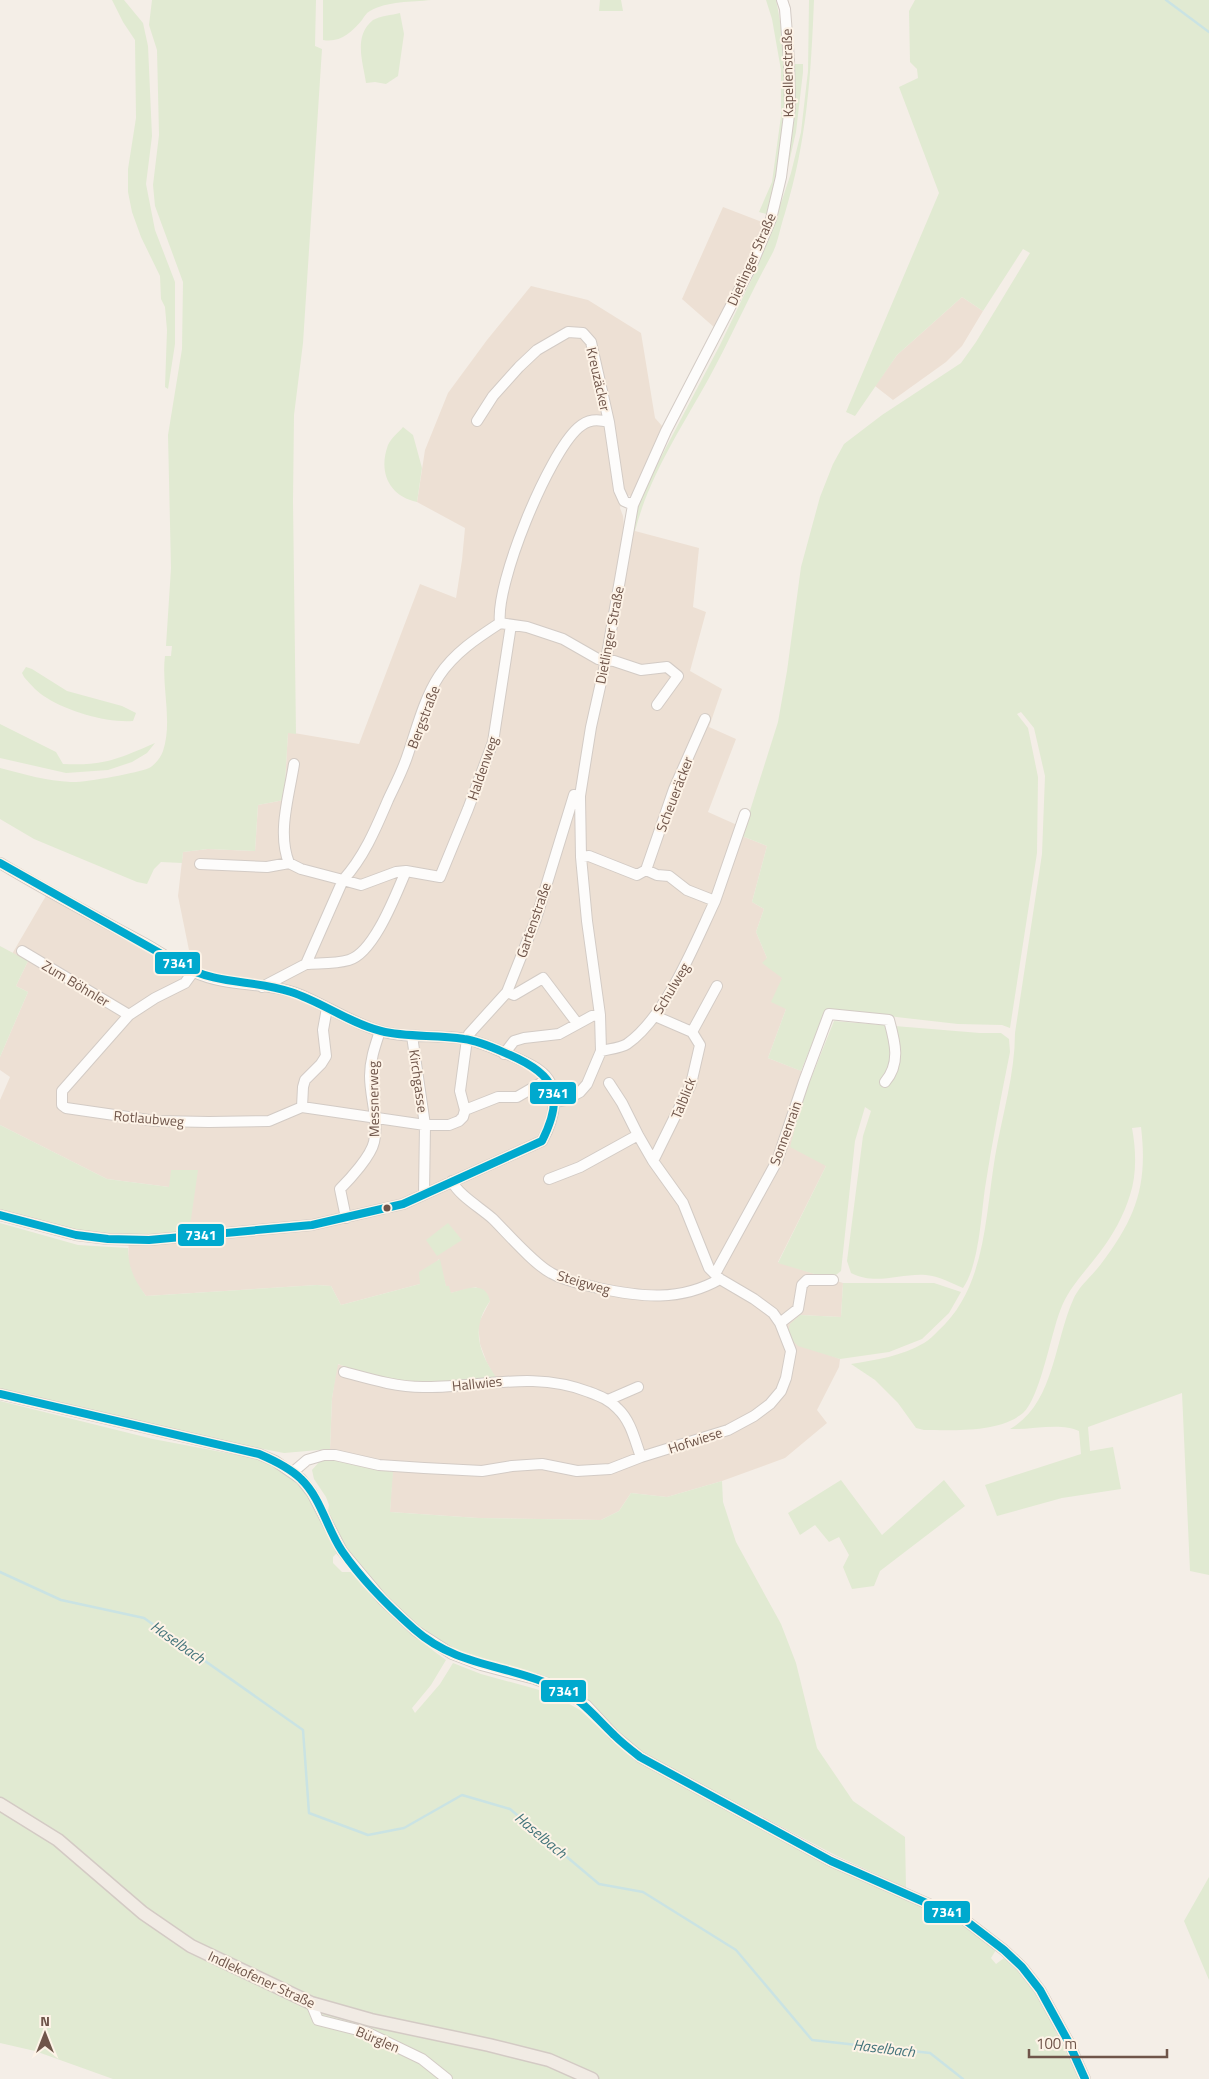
<svg xmlns="http://www.w3.org/2000/svg" width="1209" height="2079" font-family="'Titillium Web',sans-serif">
<style>
.residential{fill:#ede0d4}
.green{fill:#e1ead2}
.lines{fill:none;stroke-linecap:round;stroke-linejoin:round}
.stream{stroke:#cae3e3;stroke-width:2.5}
.minor-casing{stroke:#d3cbc5;stroke-width:12}
.major-casing{stroke:#d3cac4;stroke-width:15}
.minor{stroke:#fdfcfb;stroke-width:10}
.major{stroke:#f1ebe4;stroke-width:12}
.bus-1-casing{stroke:#fdf3e7;stroke-width:11}
.bus-1{stroke:#00a9ce;stroke-width:8}
.bus-dot{fill:#6f554a;stroke:#fdf3e7;stroke-width:2}
.labels{text-anchor:middle;dominant-baseline:central;stroke-width:4;stroke-linejoin:round;paint-order:stroke}
.street-label{font-size:14px;fill:#6f554a;stroke:#fdf3e7}
.water-label{font-size:15px;font-style:italic;fill:#43747b;stroke:#fdf3e7}
.line-badge{stroke:#fdf3e7;stroke-width:2}
.badge-label{font-size:14px;text-anchor:middle;font-weight:bold;fill:#fff}
</style>
<rect width="100%" height="100%" fill="#f4eee7"/>
<path class="residential" d="M 723,207 L 762,222 L 761,230 L 742,277 L 715,328 L 682,299 Z
M 531,286 L 588,300 L 641,333 L 655,418 L 663,427 L 631,496 L 624,495 L 620,508 L 623,516 L 624,526 L 635,531 L 699,548 L 693,607 L 706,612 L 690,671 L 722,689 L 709,727 L 736,739 L 708,812 L 746,829 L 742,836 L 767,846 L 752,902 L 764,909 L 756,932 L 767,958 L 782,977 L 786,1009 L 768,1058 L 809,1074 L 826,1166 L 778,1262 L 843,1283 L 841,1317 L 800,1315 L 819,1351 L 840,1359 L 839,1367 L 817,1410 L 827,1423 L 785,1458 L 722,1481 L 667,1497 L 631,1493 L 619,1511 L 601,1520 L 478,1518 L 390,1512 L 393,1462 L 330,1449 L 332,1398 L 337,1364 L 385,1378 L 420,1382 L 461,1382 L 495,1377 L 487,1363 L 480,1344 L 478,1324 L 490,1301 L 476,1287 L 451,1293 L 446,1287 L 439,1259 L 420,1284 L 341,1305 L 331,1286 L 317,1285 L 146,1296 L 134,1280 L 128,1260 L 129,1235 L 163,1234 L 169,1187 L 107,1179 L 0,1125 L 0,1100 L 10,1077 L 0,1070 L 0,1057 L 28,992 L 16,986 L 28,961 L 12,954 L 47,894 L 186,975 L 192,965 L 178,896 L 183,852 L 208,849 L 255,851 L 258,805 L 284,800 L 288,732 L 359,744 L 420,584 L 456,598 L 462,560 L 465,528 L 417,502 L 425,450 L 448,393 L 487,340 Z
M 962,297 L 983,311 L 962,346 L 946,362 L 893,400 L 875,386 L 897,355 Z"/>
<path class="green" d="M 112,0 L 124,0 L 143,23 L 148,46 L 152,136 L 146,184 L 155,230 L 175,282 L 175,344 L 168,389 L 165,387 L 167,330 L 165,307 L 161,299 L 160,276 L 141,237 L 132,212 L 128,192 L 128,169 L 136,118 L 135,40 L 123,22 Z
M 152,0 L 316,0 L 315,46 L 322,49 L 303,343 L 294,415 L 293,501 L 296,734 L 288,733 L 284,800 L 258,805 L 255,851 L 208,849 L 183,852 L 182,863 L 161,862 L 154,869 L 147,884 L 137,882 L 34,839 L 0,819 L 0,768 C 23,774 47,781 71,782 C 83,783 138,773 149,768 C 155,765 161,757 163,751 C 173,721 161,686 165,656 L 171,656 L 172,646 L 166,646 L 171,568 L 168,435 L 182,349 L 183,282 L 155,206 L 153,185 L 159,135 L 157,50 L 149,25 Z
M 323,0 L 431,0 C 412,2 387,1 370,11 C 366,13 364,17 362,20 C 351,33 340,43 323,40 Z
M 600,0 L 621,0 L 623,11 L 599,11 Z
M 766,0 L 776,0 C 788,54 786,108 779,162 C 777,178 775,200 766,214 L 759,212 L 772,182 L 781,116 L 781,70 L 772,19 Z
M 809,0 L 814,0 C 811,75 807,141 785,213 C 780,227 778,244 771,256 C 749,296 731,338 709,378 C 682,427 649,476 635,531 L 632,530 L 637,509 L 651,476 L 720,345 L 757,268 L 777,215 L 791,173 L 801,132 L 808,71 Z
M 915,0 L 1209,0 L 1209,1575 L 1190,1571 L 1182,1393 L 1088,1427 L 1090,1451 L 1113,1447 L 1121,1489 L 1062,1498 L 997,1516 L 985,1485 L 1081,1454 L 1079,1431 C 1061,1422 1031,1430 1010,1429 C 1054,1404 1054,1343 1073,1300 C 1078,1287 1092,1276 1101,1264 C 1136,1218 1148,1185 1141,1127 L 1132,1128 C 1136,1149 1137,1174 1130,1195 C 1124,1215 1113,1235 1100,1252 C 1086,1271 1068,1288 1060,1311 C 1051,1334 1040,1398 1023,1413 C 999,1433 953,1430 924,1430 L 916,1428 L 898,1403 L 875,1380 L 851,1364 C 876,1360 902,1356 924,1343 C 929,1340 934,1335 938,1331 C 986,1288 985,1217 995,1157 C 1002,1116 1015,1074 1015,1033 L 1042,854 L 1045,776 L 1034,728 L 1021,712 L 1017,714 L 1028,728 L 1038,777 L 1037,853 L 1010,1028 L 1002,1025 L 958,1024 L 826,1009 L 801,1071 L 768,1058 L 786,1009 L 771,1002 L 782,978 L 762,963 L 767,958 L 756,932 L 764,909 L 752,902 L 767,846 L 742,836 L 778,722 L 787,671 L 801,567 L 820,497 L 833,464 L 844,444 L 882,415 L 961,363 L 976,342 L 1030,253 L 1023,249 L 983,311 L 962,297 L 897,355 L 855,416 L 846,412 L 939,193 L 899,87 L 918,78 L 917,69 L 910,62 L 909,11 Z
M 400,13 L 404,34 L 398,76 L 386,84 L 375,82 L 366,83 C 363,62 353,36 373,20 C 380,16 392,15 400,13 Z
M 794,64 L 803,64 L 803,72 L 796,132 L 788,167 L 786,166 Z
M 403,427 L 413,435 L 422,468 L 417,502 C 389,496 378,472 388,445 C 391,438 399,432 403,427 Z
M 26,667 L 32,669 L 67,691 L 122,706 L 136,713 L 133,721 C 108,723 69,712 47,698 C 38,693 31,685 24,677 L 22,673 Z
M 0,724 L 56,752 L 63,764 C 104,766 118,759 155,743 L 147,753 L 132,762 L 108,770 L 66,773 L 0,758 Z
M 0,946 L 28,961 L 16,986 L 28,992 L 0,1057 Z
M 834,1021 L 980,1033 L 1001,1033 L 1009,1039 L 1010,1052 C 1001,1097 992,1142 985,1188 C 981,1216 979,1265 963,1288 C 951,1283 939,1276 926,1275 C 900,1273 876,1286 851,1273 L 847,1261 L 863,1136 L 871,1111 L 865,1107 L 855,1141 L 841,1271 L 831,1279 L 778,1263 L 826,1166 L 790,1147 L 809,1074 L 812,1076 Z
M 0,1125 L 107,1179 L 169,1187 L 171,1170 L 198,1170 L 189,1233 C 157,1235 125,1237 93,1234 C 61,1230 30,1219 0,1210 Z
M 0,1223 L 78,1245 L 128,1248 C 128,1268 135,1281 146,1296 L 317,1285 L 331,1286 L 341,1305 L 420,1284 L 419,1272 L 440,1259 L 446,1286 L 449,1286 L 451,1293 C 467,1289 485,1280 490,1301 C 471,1328 478,1351 496,1377 C 459,1382 423,1384 386,1378 C 370,1376 353,1369 338,1364 L 332,1398 L 330,1449 L 284,1453 L 216,1440 L 0,1390 Z
M 448,1223 L 462,1240 L 437,1256 L 426,1240 Z
M 843,1283 L 934,1283 L 961,1292 L 949,1313 L 922,1339 L 889,1352 L 840,1359 L 798,1346 L 791,1339 L 788,1332 L 790,1324 L 800,1315 L 841,1317 Z
M 0,1401 L 153,1439 L 258,1459 L 271,1465 L 288,1474 L 310,1497 L 337,1553 L 333,1557 L 333,1563 L 342,1572 L 351,1572 C 380,1606 410,1634 446,1660 L 431,1685 L 412,1708 L 415,1713 L 440,1684 L 453,1663 L 481,1674 L 536,1689 L 557,1697 L 580,1710 L 634,1760 L 960,1922 L 996,1950 L 991,1958 L 996,1964 L 1004,1958 C 1045,1992 1054,2036 1081,2079 L 113,2079 L 35,2051 L 0,2043 Z
M 332,1460 L 393,1472 L 390,1512 L 478,1518 L 601,1520 L 619,1511 L 631,1493 L 667,1497 L 722,1481 L 723,1502 L 736,1542 L 781,1624 L 796,1663 L 817,1748 L 853,1801 L 905,1837 L 906,1888 L 837,1856 L 645,1755 L 610,1724 L 589,1700 L 564,1685 L 516,1668 L 487,1663 L 454,1650 L 417,1627 L 382,1595 L 346,1547 L 327,1517 L 329,1505 L 326,1497 L 314,1479 L 312,1470 L 320,1461 Z
M 841,1480 L 882,1535 L 944,1480 L 965,1506 L 880,1571 L 874,1586 L 852,1589 L 843,1567 L 849,1555 L 839,1537 L 829,1542 L 815,1525 L 800,1535 L 788,1513 Z
M 1209,1877 L 1209,1980 L 1184,1921 Z"/>
<g class="lines">
<path class="stream" d="M 1166,0 L 1209,32
M 0,1572 L 61,1600 L 144,1618 L 303,1730 L 309,1813 L 368,1835 L 404,1828 L 462,1795 L 510,1809 L 599,1884 L 643,1892 L 736,1950 L 812,2040 L 930,2053 L 963,2079"/>
<g class="minor-casing">
<path id="minor" d="M 477,421 L 493,396 L 519,367 L 537,350 L 568,332 L 583,333 L 591,342 L 609,422
M 500,623 C 495,584 548,455 578,428 C 588,419 597,419 609,422 L 619,490 L 624,501 L 633,505
M 294,764 C 289,796 277,833 289,863 L 301,869 L 343,880 C 364,857 376,828 388,800 C 395,785 403,770 408,754 C 417,728 424,699 439,676 C 454,653 477,638 500,623 L 527,627 L 563,639 L 598,659 L 614,661 L 641,670 L 667,667 L 678,676 L 657,705
M 581,857 L 589,856 L 637,875 L 646,870 L 657,875 L 669,876 L 687,890 L 715,901 C 695,943 666,1017 627,1044 C 621,1048 609,1049 601,1051
M 0,863 C 46,891 94,916 142,942 C 159,951 176,964 194,972 C 228,988 267,981 301,995 C 327,1006 352,1023 380,1031 C 408,1039 438,1034 466,1039 C 479,1041 528,1062 539,1070 C 563,1087 554,1120 542,1141 L 403,1204 L 312,1225 L 149,1240 L 108,1239 L 76,1235 L 0,1215
M 200,864 L 267,867 L 289,863
M 646,870 L 674,789 L 705,719
M 715,901 L 745,814
M 22,951 L 129,1015
M 306,964 C 320,963 335,964 349,960 C 374,953 396,894 406,871
M 193,972 L 185,983 L 155,998 L 129,1015 L 62,1091 L 62,1105 L 66,1108 L 156,1121 L 209,1122 L 269,1121 L 302,1107 L 425,1125 L 449,1125 L 459,1121 L 463,1117 L 465,1110 L 498,1097 L 517,1097 L 548,1079
M 262,987 L 306,964 L 343,880 L 361,885 L 396,872 L 406,871 L 440,877 L 468,809 L 493,742 L 511,625
M 507,992 L 514,995 L 543,978 L 577,1023
M 692,1032 L 717,986
M 412,1036 L 425,1125 L 424,1194
M 504,1054 L 514,1041 L 524,1038 L 559,1034 L 592,1016 L 600,1015
M 555,1102 L 565,1100 L 580,1092 L 587,1084 L 601,1051 L 600,1015 L 587,921 L 581,857 L 580,796 L 591,727 L 606,660 L 633,505 L 666,431 L 751,267 L 771,219 L 781,177 L 790,107 L 789,60 L 785,9 L 782,0
M 302,1107 L 303,1087 L 305,1080 L 321,1064 L 326,1056 L 323,1030 L 327,1008
M 465,1110 L 460,1091 L 467,1039 L 469,1034 L 507,992 L 536,919 L 574,795 L 580,796
M 653,1161 L 691,1084 L 700,1045 L 692,1032 L 655,1016
M 549,1179 L 580,1167 L 638,1135
M 452,1181 C 458,1195 481,1208 493,1219 C 508,1234 534,1264 551,1273 C 565,1281 583,1284 598,1288 C 641,1297 680,1302 720,1279
M 346,1218 L 340,1189 C 350,1179 371,1156 374,1142 C 379,1120 370,1098 370,1076 C 370,1060 375,1046 380,1031
M 715,1274 L 777,1161 L 804,1081 L 829,1014 L 889,1020 C 895,1042 901,1063 885,1082
M 780,1323 L 798,1309 L 802,1285 L 807,1280 L 833,1280
M 344,1372 C 370,1379 396,1387 423,1387 C 480,1388 533,1370 589,1392 C 600,1396 610,1400 618,1409 C 631,1421 635,1441 641,1457
M 0,1394 L 259,1454 L 275,1461 L 301,1479 L 312,1493 L 342,1551 L 383,1600 L 416,1631 L 452,1654 L 481,1665 L 535,1679 L 557,1687 L 586,1705 L 614,1735 L 640,1757 L 831,1861 L 965,1920 L 1004,1950 L 1022,1967 L 1040,1990 L 1068,2041 L 1085,2079
M 608,1400 L 638,1387
M 293,1472 L 307,1460 L 324,1455 L 335,1455 L 379,1465 L 424,1468 L 482,1471 L 512,1466 L 542,1464 L 577,1471 L 610,1469 L 641,1457 L 728,1430 L 754,1416 L 770,1404 L 781,1391 L 786,1378 L 791,1351 L 780,1323 L 773,1313 L 754,1299 L 720,1279 L 709,1268 L 683,1203 L 653,1161 L 638,1135 L 622,1103 L 609,1083
M 311,2003 L 318,2020 L 366,2032 L 422,2059 L 447,2079"/>
</g>
<g class="major-casing">
<path id="major" d="M 0,1804 L 58,1840 L 143,1913 L 191,1946 L 311,2003 L 371,2020 L 489,2045 L 549,2060 L 592,2079"/>
</g>
<use href="#minor" class="minor"/>
<use href="#major" class="major"/>
<g class="bus-1-casing">
<path id="bus-1" d="M 0,863 L 181,965 C 219,986 252,979 291,992 C 322,1002 349,1023 381,1031 C 408,1038 436,1034 464,1039 C 480,1041 496,1049 510,1055 C 556,1075 565,1095 542,1141 L 403,1204 L 312,1225 L 149,1240 L 108,1239 L 76,1235 L 0,1215
M 0,1394 L 259,1454 C 273,1460 290,1468 301,1479 C 321,1498 327,1529 342,1551 C 362,1580 388,1606 414,1629 C 458,1668 508,1664 556,1687 C 582,1699 595,1717 614,1735 C 622,1743 631,1750 640,1757 L 831,1861 L 965,1920 L 1004,1950 L 1022,1967 L 1040,1990 L 1068,2041 L 1085,2079"/>
</g>
<use href="#bus-1" class="bus-1"/>
</g>
<circle class="bus-dot" cx="387" cy="1208" r="4.5"/>
<g class="labels">
<g class="street-label">
<text transform="translate(787 73) rotate(-91)">Kapellenstraße</text>
<text transform="translate(751 259) rotate(-66)">Dietlinger Straße</text>
<text transform="translate(599 379) rotate(77)">Kreuzäcker</text>
<text transform="translate(609 635) rotate(-79)">Dietlinger Straße</text>
<text transform="translate(423 717) rotate(-69)">Bergstraße</text>
<text transform="translate(482 768) rotate(-71)">Haldenweg</text>
<text transform="translate(674 794) rotate(-69)">Scheueräcker</text>
<text transform="translate(533 920) rotate(-71)">Gartenstraße</text>
<text transform="translate(76 983) rotate(31)">Zum Böhnler</text>
<text transform="translate(671 988) rotate(-59)">Schulweg</text>
<text transform="translate(419 1081) rotate(82)">Kirchgasse</text>
<text transform="translate(683 1098) rotate(-68)">Talblick</text>
<text transform="translate(373 1099) rotate(-91)">Messnerweg</text>
<text transform="translate(149 1118) rotate(5)">Rotlaubweg</text>
<text transform="translate(785 1133) rotate(-70)">Sonnenrain</text>
<text transform="translate(584 1282) rotate(16)">Steigweg</text>
<text transform="translate(477 1383) rotate(-6)">Hallwies</text>
<text transform="translate(695 1440) rotate(-18)">Hofwiese</text>
<text transform="translate(262 1979) rotate(25)">Indlekofener Straße</text>
<text transform="translate(378 2039) rotate(23)">Bürglen</text>
</g>
<g class="water-label">
<text transform="translate(178 1642) rotate(35)">Haselbach</text>
<text transform="translate(541 1835) rotate(40)">Haselbach</text>
<text transform="translate(884 2048) rotate(7)">Haselbach</text>
</g>
</g>
<g class="line-badge">
<rect x="154" y="951" width="47" height="24" rx="5" fill="#00a9ce"/>
<rect x="529" y="1081" width="48" height="24" rx="5" fill="#00a9ce"/>
<rect x="177" y="1223" width="48" height="24" rx="5" fill="#00a9ce"/>
<rect x="540" y="1679" width="47" height="24" rx="5" fill="#00a9ce"/>
<rect x="923" y="1900" width="48" height="24" rx="5" fill="#00a9ce"/>
</g>
<g class="badge-label">
<text x="178" y="968">7341</text>
<text x="553" y="1098">7341</text>
<text x="201" y="1240">7341</text>
<text x="564" y="1696">7341</text>
<text x="947" y="1917">7341</text>
</g>
<g transform="translate(45 2034)" stroke="#fdf3e7" stroke-width="4" paint-order="stroke">
<path d="M0-4L9 19L0 12L-9 19Z" fill="#6f554a"/>
<text y="-8" font-size="14" font-weight="bold" text-anchor="middle" fill="#6f554a">N</text>
</g>
<path d="M1029 2049v8h138v-8" fill="none" stroke="#6f554a" stroke-width="2.5"/>
<text x="1036" y="2049" font-size="15" fill="#6f554a" stroke="#fdf3e7" stroke-width="4" paint-order="stroke">100 m</text>
</svg>
